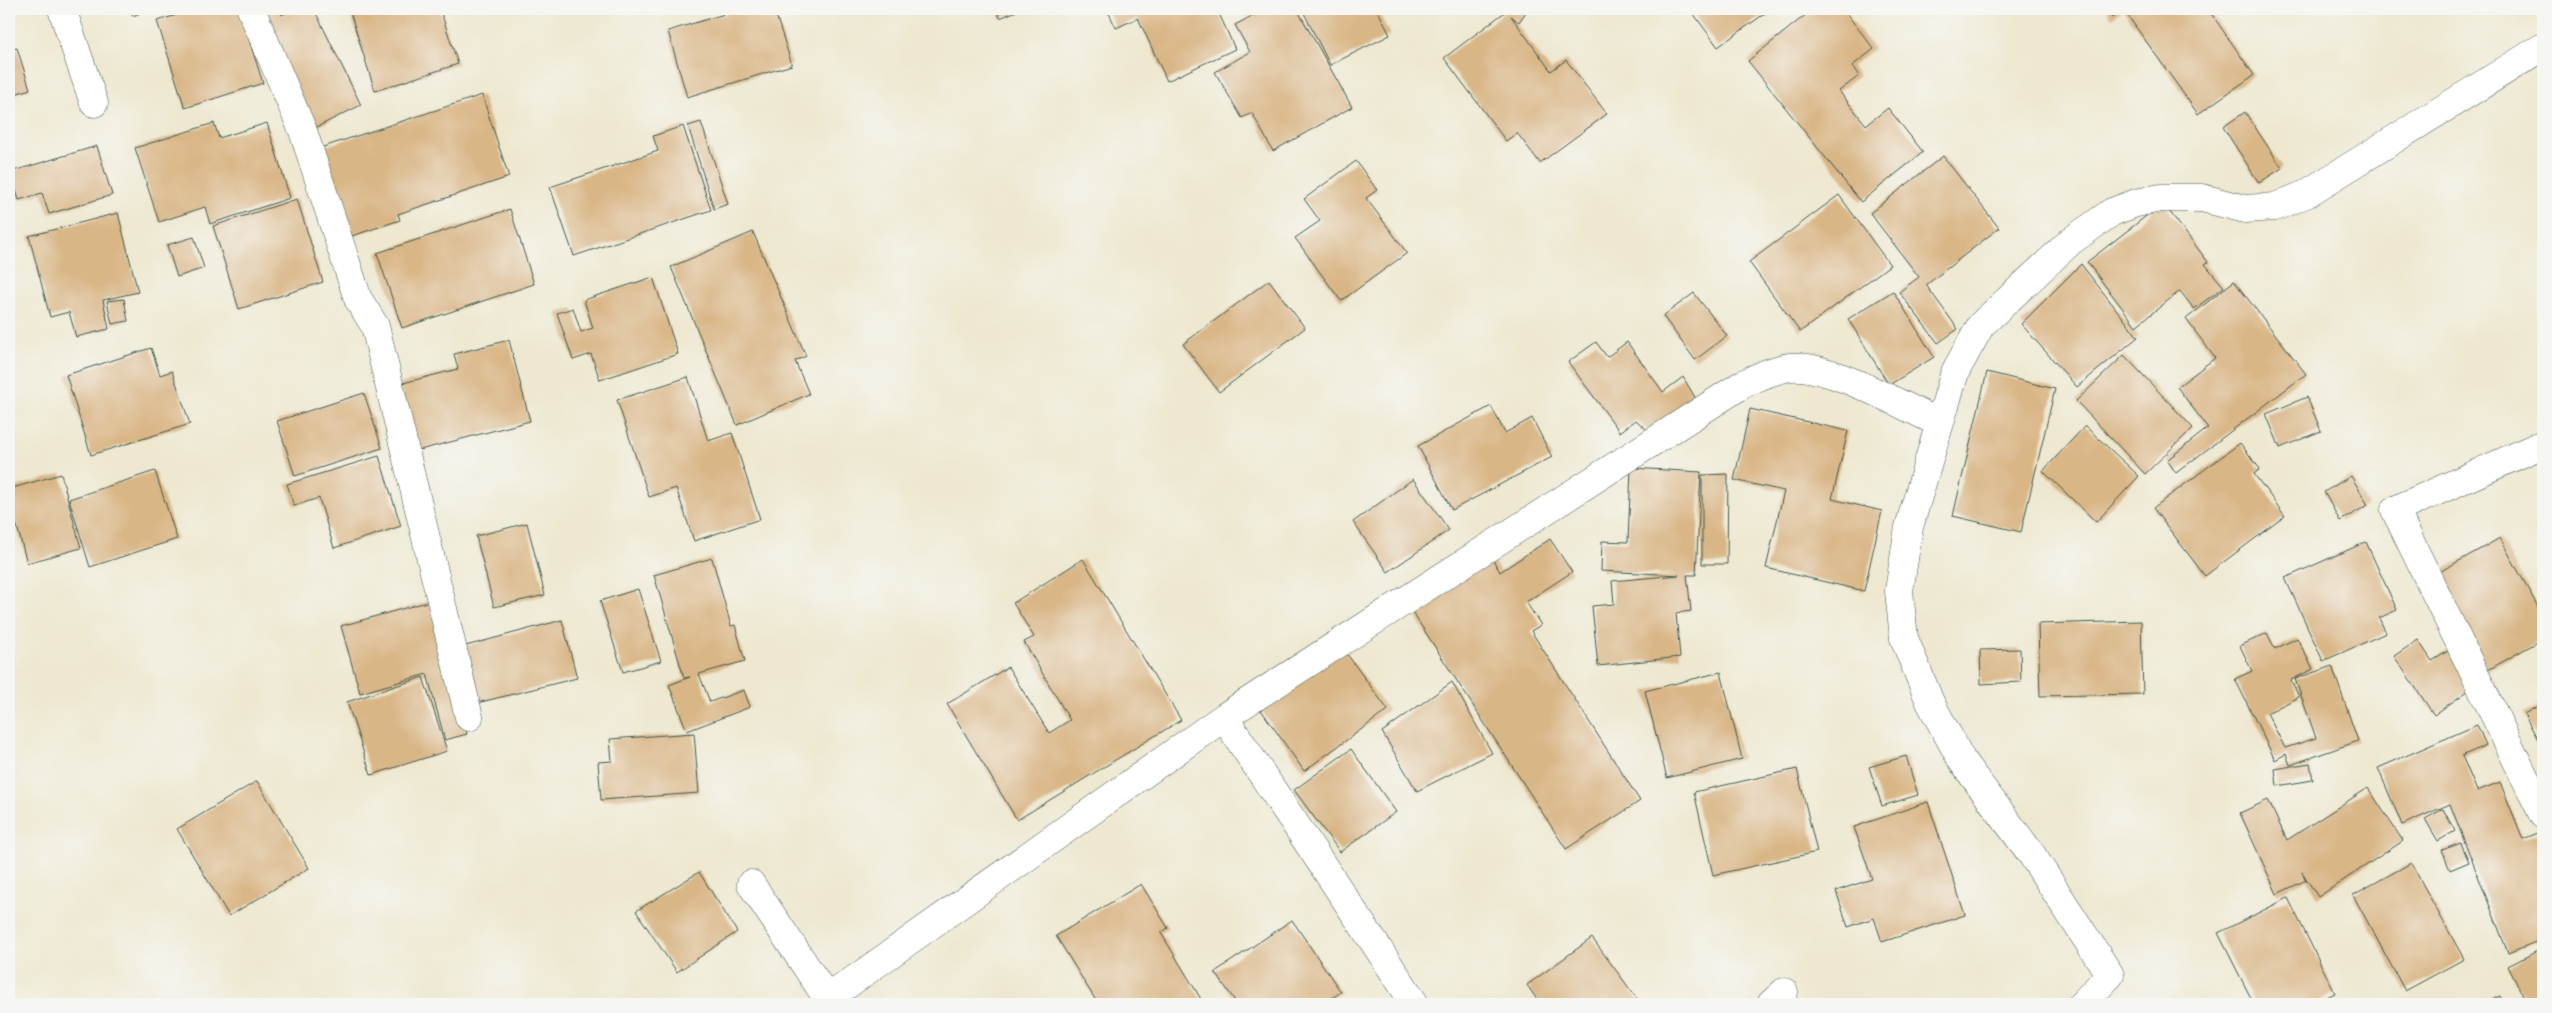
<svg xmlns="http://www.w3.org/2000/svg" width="2552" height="1013" font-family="'IM FELL Double Pica',serif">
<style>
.building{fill:#d9b686}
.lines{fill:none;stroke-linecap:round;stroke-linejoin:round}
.minor-casing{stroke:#3e574b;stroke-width:29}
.minor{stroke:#fff;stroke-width:28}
</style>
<rect width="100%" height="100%" fill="#f6f6f2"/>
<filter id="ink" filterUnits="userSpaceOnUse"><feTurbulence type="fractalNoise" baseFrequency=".02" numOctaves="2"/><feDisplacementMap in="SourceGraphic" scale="10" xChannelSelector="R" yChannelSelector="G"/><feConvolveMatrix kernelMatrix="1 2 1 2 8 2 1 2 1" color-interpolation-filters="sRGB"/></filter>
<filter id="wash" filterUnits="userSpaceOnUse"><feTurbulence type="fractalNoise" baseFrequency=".0096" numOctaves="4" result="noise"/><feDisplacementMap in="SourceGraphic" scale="20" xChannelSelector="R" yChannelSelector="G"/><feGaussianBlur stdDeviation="1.12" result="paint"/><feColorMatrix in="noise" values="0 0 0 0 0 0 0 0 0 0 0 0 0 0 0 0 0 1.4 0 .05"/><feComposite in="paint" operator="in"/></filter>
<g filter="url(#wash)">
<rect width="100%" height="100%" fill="#eee8d0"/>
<g id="blocks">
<path class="building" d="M 130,9 L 149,9 L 133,16 Z
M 196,9 L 239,9 L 263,83 L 185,108 L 157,21 Z
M 264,9 L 279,9 L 282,15 L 294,9 L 314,9 L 361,105 L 311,130 L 273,50 L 282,46 Z
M 349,9 L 440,9 L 458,64 L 375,91 Z
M 741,9 L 774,9 L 792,65 L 687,97 L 668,31 Z
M 996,9 L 1021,9 L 1000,18 Z
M 1107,9 L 1217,9 L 1235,49 L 1167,81 L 1138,18 L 1116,28 Z
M 1265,9 L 1297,9 L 1352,107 L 1273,151 L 1252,113 L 1242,118 L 1215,72 L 1250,52 L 1235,25 Z
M 1302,9 L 1377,9 L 1390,35 L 1330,65 Z
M 1500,9 L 1528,9 L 1519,22 L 1511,16 L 1551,71 L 1566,60 L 1607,114 L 1540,163 L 1517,133 L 1506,141 L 1444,58 L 1505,12 Z
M 1690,9 L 1771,9 L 1718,47 Z
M 1813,9 L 1843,9 L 1874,49 L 1852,66 L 1859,76 L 1839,91 L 1866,125 L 1888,108 L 1923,152 L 1861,202 L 1748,61 Z
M 2106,9 L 2208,9 L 2254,75 L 2198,114 L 2123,9 L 2112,18 Z
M 17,48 L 30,89 L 9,96 L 9,50 Z
M 482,95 L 509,177 L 398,214 L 400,220 L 346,238 L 317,149 Z
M 2245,112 L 2282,168 L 2259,183 L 2223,127 Z
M 701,122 L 728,204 L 714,209 L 688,126 Z
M 214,123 L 219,138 L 267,123 L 290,198 L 210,224 L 205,207 L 159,222 L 135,148 Z
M 683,126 L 711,210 L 574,256 L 550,187 L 658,151 L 653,136 Z
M 97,146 L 112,195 L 49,214 L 42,193 L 19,200 L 10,172 Z
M 1943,156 L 1999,228 L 1926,285 L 1958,329 L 1938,343 L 1899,292 L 1919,277 L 1870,213 Z
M 1356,161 L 1377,190 L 1366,198 L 1407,253 L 1341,301 L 1295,238 L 1320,221 L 1304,199 Z
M 1839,195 L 1890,265 L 1800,332 L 1749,262 Z
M 297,199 L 323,282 L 239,309 L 213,226 Z
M 2163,203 L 2208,262 L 2205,264 L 2224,287 L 2194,309 L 2180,291 L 2136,326 L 2087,262 Z
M 510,209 L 534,284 L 402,328 L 377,253 Z
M 118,213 L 138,292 L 103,300 L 109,329 L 76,337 L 69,312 L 50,317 L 29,236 Z
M 753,232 L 806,356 L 795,361 L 809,394 L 737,425 L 671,267 Z
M 194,237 L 204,268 L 177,277 L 167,245 Z
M 2081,264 L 2138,337 L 2077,387 L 2021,324 Z
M 653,277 L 678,354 L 600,380 L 591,354 L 573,360 L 557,313 L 573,308 L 581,332 L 593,328 L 584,300 Z
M 1269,280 L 1305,328 L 1219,392 L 1183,344 Z
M 2234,281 L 2306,374 L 2176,473 L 2167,460 L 2208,428 L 2177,387 L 2215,358 L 2186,319 Z
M 1893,291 L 1934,357 L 1889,385 L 1848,319 Z
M 1694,293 L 1727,336 L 1695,360 L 1663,316 Z
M 124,299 L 128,321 L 112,324 L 107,301 Z
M 509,340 L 530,421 L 416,451 L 399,384 L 458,369 L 454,354 Z
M 1596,342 L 1607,357 L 1627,342 L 1663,392 L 1683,377 L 1696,399 L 1647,430 L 1636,420 L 1620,432 L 1568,362 Z
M 151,348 L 160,375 L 172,371 L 190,424 L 91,455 L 66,375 Z
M 2124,355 L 2193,428 L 2145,474 L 2076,401 Z
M 1987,372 L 2055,389 L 2021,532 L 1953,516 Z
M 688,377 L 708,441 L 732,433 L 760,519 L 694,541 L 676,488 L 649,497 L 617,400 Z
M 364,393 L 382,448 L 295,476 L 277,421 Z
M 2307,397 L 2321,431 L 2280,448 L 2266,414 Z
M 1491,406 L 1505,433 L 1532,418 L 1552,457 L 1452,510 L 1418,446 Z
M 1750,409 L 1848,431 L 1832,499 L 1882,511 L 1864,591 L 1766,568 L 1784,491 L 1734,480 Z
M 2085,426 L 2139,476 L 2096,522 L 2043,471 Z
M 2240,443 L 2260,469 L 2254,474 L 2285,516 L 2205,576 L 2153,508 Z
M 379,456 L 401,526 L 334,548 L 319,498 L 294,506 L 287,484 Z
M 1631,468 L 1701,472 L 1696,575 L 1687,575 L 1691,611 L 1676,613 L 1680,657 L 1598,666 L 1592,606 L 1614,604 L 1612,581 L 1679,575 L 1601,571 L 1602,541 L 1628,542 Z
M 155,471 L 177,539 L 90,567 L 69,499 Z
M 61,474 L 81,548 L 27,563 L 9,497 L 9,489 Z
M 1728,474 L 1727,564 L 1702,564 L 1702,475 Z
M 2351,476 L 2368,505 L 2340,521 L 2324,492 Z
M 1413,479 L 1449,530 L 1388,572 L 1353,522 Z
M 527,523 L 545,595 L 494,607 L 476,536 Z
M 2500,538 L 2543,616 L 2543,639 L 2488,670 L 2434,575 Z
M 1550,539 L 1572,572 L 1526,602 L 1541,625 L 1531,631 L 1640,801 L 1566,849 L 1409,607 L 1490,555 L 1500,572 Z
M 2366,542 L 2397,610 L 2379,618 L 2386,633 L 2323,661 L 2285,578 Z
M 712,558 L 731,626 L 735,625 L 745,661 L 699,674 L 710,702 L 744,690 L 750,707 L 687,731 L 669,685 L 690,677 L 684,678 L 654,575 Z
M 1083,559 L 1181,720 L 1017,820 L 947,704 L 1008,667 L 1049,733 L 1070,720 L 1024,642 L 1034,637 L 1013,603 Z
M 638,589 L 661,661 L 623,672 L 600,601 Z
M 430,601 L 467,734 L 445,740 L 427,674 L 360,693 L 341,626 Z
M 562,620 L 577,678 L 477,703 L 462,647 Z
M 2141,621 L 2143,694 L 2040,696 L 2038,624 Z
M 2267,633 L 2275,649 L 2297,638 L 2313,669 L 2291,680 L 2299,697 L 2267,713 L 2285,748 L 2316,738 L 2295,679 L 2332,666 L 2358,741 L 2290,765 L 2286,754 L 2275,760 L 2235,679 L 2252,671 L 2240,646 Z
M 2418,640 L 2432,661 L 2448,651 L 2472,688 L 2434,715 L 2394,656 Z
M 2020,649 L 2021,682 L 1981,684 L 1980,650 Z
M 1344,650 L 1388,710 L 1304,771 L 1261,710 Z
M 1721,672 L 1742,759 L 1667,778 L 1645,691 Z
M 423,677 L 447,751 L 371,775 L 347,702 Z
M 1452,682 L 1492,753 L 1417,791 L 1382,732 Z
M 2543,703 L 2543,749 L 2524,714 Z
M 2477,725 L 2486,745 L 2462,756 L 2477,791 L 2500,782 L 2523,839 L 2543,831 L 2543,939 L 2508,953 L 2450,804 L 2402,825 L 2378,768 Z
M 694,733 L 699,793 L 601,800 L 598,762 L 612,761 L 610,739 Z
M 1351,749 L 1396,812 L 1340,852 L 1294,790 Z
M 1906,756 L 1918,795 L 1882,806 L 1869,767 Z
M 2310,763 L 2313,780 L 2277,786 L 2275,769 Z
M 1797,769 L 1817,852 L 1713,875 L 1694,792 Z
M 257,781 L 309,868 L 229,916 L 177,829 Z
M 2368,788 L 2403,841 L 2318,897 L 2302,872 L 2306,880 L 2277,894 L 2240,813 L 2268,800 L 2287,840 Z
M 1928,802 L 1965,915 L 1882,942 L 1874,918 L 1848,927 L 1836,891 L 1872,879 L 1854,827 Z
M 2443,809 L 2455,831 L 2438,841 L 2425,819 Z
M 2461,843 L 2469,862 L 2450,870 L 2442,850 Z
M 2411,863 L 2464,959 L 2405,991 L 2353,895 Z
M 699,872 L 737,932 L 677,972 L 636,911 Z
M 1141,884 L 1168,928 L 1161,933 L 1201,999 L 1192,1004 L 1098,1004 L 1056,936 Z
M 2288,898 L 2335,993 L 2312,1004 L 2254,1004 L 2218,933 Z
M 1292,920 L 1341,992 L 1323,1004 L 1237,1004 L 1215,972 Z
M 1592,938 L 1641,1004 L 1540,1004 L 1527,985 Z
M 2543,948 L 2543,1004 L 2527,1004 L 2508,966 Z
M 2500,996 L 2504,1004 L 2484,1004 Z"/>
</g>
</g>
<g filter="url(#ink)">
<use href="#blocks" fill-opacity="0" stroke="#3e574b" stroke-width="1"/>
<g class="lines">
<g class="minor-casing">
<path id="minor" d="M 62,9 L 94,103
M 251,9 L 303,131 L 358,299 L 375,326 L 469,717
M 2543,444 L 2395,510 L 2543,815
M 1224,717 L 1415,1004
M 751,884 L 831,1004
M 827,999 L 1224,717 L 1743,384 C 1758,377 1774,369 1790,367 C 1828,363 1904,407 1940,423
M 1771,1004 L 1784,992
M 2082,1004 L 2110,975 L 2032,855 L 1962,761 L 1930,702 L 1904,638 L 1899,591 L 1909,527 L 1955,372 L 1981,325 L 2071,241 L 2112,212 L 2136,203 L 2161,198 L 2202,198 L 2245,209 L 2275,207 L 2306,194 L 2543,47"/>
</g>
<use href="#minor" class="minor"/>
</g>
</g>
<rect width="2552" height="1013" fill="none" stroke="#f6f6f2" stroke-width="30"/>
</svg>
